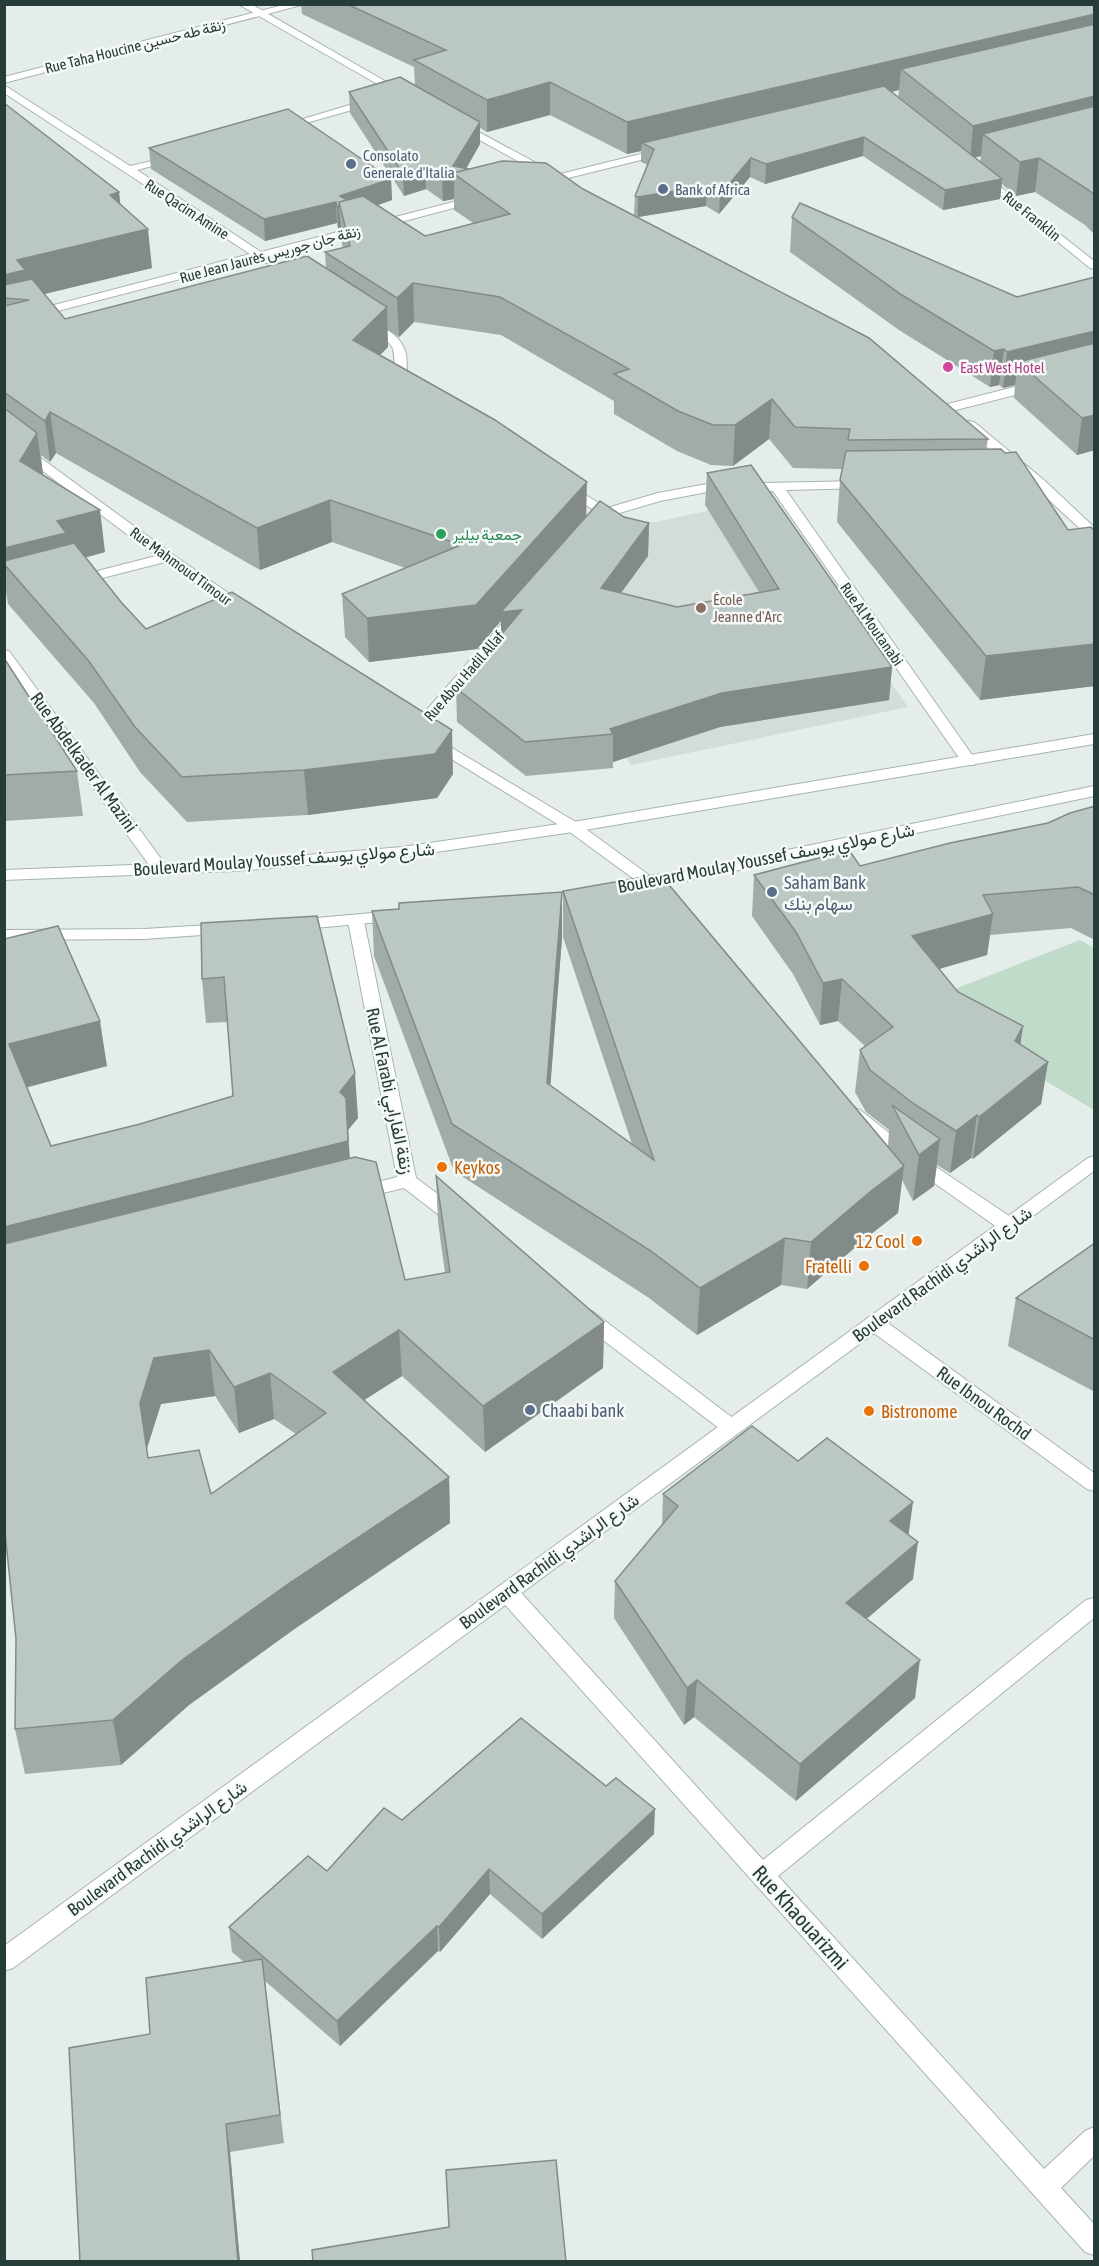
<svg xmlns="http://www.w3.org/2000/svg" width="1099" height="2266" font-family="'Asap Condensed',Vazirmatn,sans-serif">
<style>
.built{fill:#d3dcd9}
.green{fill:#c1dbca}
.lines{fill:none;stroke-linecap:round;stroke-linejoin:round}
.minor-casing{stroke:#a8b4b1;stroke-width:2}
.tertiary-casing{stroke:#a8b4b1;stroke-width:2}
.secondary-casing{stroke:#a2b4af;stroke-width:2}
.minor{fill:#fff;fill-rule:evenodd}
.tertiary{fill:#fff;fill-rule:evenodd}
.secondary{fill:#fff;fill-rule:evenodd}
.wall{fill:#a1aba8;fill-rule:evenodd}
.shaded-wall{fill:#838b88}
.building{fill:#bbc7c3;stroke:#838b88;stroke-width:1.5;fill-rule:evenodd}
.service-dot{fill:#5c6f8a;stroke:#f5f9f8;stroke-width:2}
.hotel-dot{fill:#d1479c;stroke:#f5f9f8;stroke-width:2}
.leisure-dot{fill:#2e9e5b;stroke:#f5f9f8;stroke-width:2}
.education-dot{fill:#8d6e63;stroke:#f5f9f8;stroke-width:2}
.food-dot{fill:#e8710a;stroke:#f5f9f8;stroke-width:2}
.labels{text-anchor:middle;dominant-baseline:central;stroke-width:5;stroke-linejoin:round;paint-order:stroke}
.far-street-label{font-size:15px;fill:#263c38;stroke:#f5f9f8}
.far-service-label{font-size:15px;fill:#4e5e75;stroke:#f5f9f8;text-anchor:start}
.far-hotel-label{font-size:15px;fill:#b23c85;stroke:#f5f9f8;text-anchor:start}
.far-leisure-label{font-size:15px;fill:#27864d;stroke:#f5f9f8;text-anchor:start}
.far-education-label{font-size:15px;fill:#785e54;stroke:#f5f9f8;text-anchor:start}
.street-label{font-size:18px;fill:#263c38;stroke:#f5f9f8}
.service-label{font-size:18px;fill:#4e5e75;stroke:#f5f9f8;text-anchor:start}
.food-label{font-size:18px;fill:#c56008;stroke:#f5f9f8;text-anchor:start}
.near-street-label{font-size:21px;fill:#263c38;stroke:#f5f9f8}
</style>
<rect width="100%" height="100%" fill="#e5edea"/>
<path class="built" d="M 763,499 L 908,707 L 631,765 L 600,716 L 632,527 Z"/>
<path class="green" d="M 1080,940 L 1094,948 L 1094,1110 L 954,1026 L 932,998 Z"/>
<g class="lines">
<g class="minor-casing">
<path id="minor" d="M 287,4 L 305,4 L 4,83 L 4,77 Z
M 4,85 L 130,166 L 178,155 L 178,159 L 137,170 L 261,252 L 476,196 L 482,199 L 480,201 L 269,257 L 272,260 L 270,262 L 266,263 L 257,259 L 4,325 L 4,318 L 250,254 L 4,93 Z
M 373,98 L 378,101 L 377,103 L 281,130 L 276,127 Z
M 665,148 L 669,149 L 669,153 L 540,185 L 534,182 L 536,180 Z
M 983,173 L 1094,261 L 1094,269 L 1090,268 L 979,178 L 978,176 Z
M 368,320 C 383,325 404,338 406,355 C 408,367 405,376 410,388 L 408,391 L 404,392 C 386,386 399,360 392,347 C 386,337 373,332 364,327 L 364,321 Z
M 1038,381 L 1042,382 L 1044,385 L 1042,388 L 948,412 L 942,408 L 944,405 Z
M 4,431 L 172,554 L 247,606 L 249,609 L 247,612 L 237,612 L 165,562 L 75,585 L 70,584 L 68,581 L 70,578 L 156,556 L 4,442 Z
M 862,481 L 867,482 L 869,485 L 867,488 L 786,490 L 977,762 L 974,765 L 964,765 L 773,491 L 707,492 L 660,501 L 606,517 L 560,490 L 562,487 L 572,487 L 607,508 L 658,493 L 707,484 Z
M 516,612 L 523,616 L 521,619 L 421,734 L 411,734 L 408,731 L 411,728 L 511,613 Z
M 4,650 L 9,651 L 167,867 L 169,870 L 167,873 L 155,873 L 4,665 Z
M 432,736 L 579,824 L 657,881 L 665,893 L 657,898 L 651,896 L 645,887 L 567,830 L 427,744 L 424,741 L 427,738 Z
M 356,916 L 364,921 L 416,1178 L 462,1212 L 464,1217 L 462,1222 L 455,1223 L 448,1222 L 404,1188 L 361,1198 L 354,1196 L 352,1192 L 354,1188 L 397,1177 L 348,921 Z
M 854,1108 L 860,1110 L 908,1148 L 1015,1220 L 1017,1225 L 1015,1230 L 1008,1231 L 1001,1230 L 896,1156 L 848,1118 L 845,1114 L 848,1110 Z
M 585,1309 L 592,1311 L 738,1422 L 741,1427 L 738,1432 L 731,1435 L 724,1432 L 578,1321 L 575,1316 L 578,1311 Z
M 874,1316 L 881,1318 L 1094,1473 L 1094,1491 L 1087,1489 L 867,1328 L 864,1323 L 867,1318 Z
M 507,1584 L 515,1586 L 763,1860 L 1086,1600 L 1094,1598 L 1094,1618 L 778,1876 L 1044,2169 L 1085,2131 L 1094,2127 L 1094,2156 L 1061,2188 L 1094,2224 L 1094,2255 L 1085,2252 L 499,1598 L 496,1592 L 499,1586 Z"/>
</g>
<g class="tertiary-casing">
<path id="tertiary" d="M 238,4 L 251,4 L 409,95 L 400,97 Z
M 460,122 L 553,172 L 554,174 L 549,177 L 545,176 L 456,127 L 456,123 Z
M 969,421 L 974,422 L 1045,481 L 1094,527 L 1094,538 L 1089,537 L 1035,487 L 964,428 L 963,425 L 964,422 Z
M 1094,1156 L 1094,1171 L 13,1968 L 4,1971 L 4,1946 L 1088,1158 Z"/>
</g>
<g class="secondary-casing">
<path id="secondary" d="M 1094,734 L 1094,744 L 573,832 L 402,857 L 235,871 L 4,880 L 4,870 L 235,861 L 402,847 L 573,822 Z
M 1094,786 L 1094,796 L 643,890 L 635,885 L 643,880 Z
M 395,911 L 401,912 L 403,916 L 401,920 L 294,930 L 286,925 L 294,920 Z
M 225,924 L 231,925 L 233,929 L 231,933 L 144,939 L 4,940 L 4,930 L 144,929 Z"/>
</g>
<use href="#minor" class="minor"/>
<use href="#tertiary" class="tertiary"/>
<use href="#secondary" class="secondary"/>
</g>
<path class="wall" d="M 301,4 L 1095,4 L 1095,235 L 1085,225 L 1035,192 L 1016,196 L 1002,184 L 1000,199 L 943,210 L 863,156 L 765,184 L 750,177 L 719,214 L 706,206 L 638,217 L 634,215 L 635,196 L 648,165 L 641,162 L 641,151 L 627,154 L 550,115 L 487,132 L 480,128 L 480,144 L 466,169 L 583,189 L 988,439 L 986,449 L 1068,530 L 1095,531 L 1095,686 L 980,700 L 837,522 L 840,480 L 842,469 L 793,468 L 769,439 L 733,466 L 711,465 L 677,451 L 614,414 L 614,401 L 501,335 L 414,322 L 399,337 L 387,330 L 388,347 L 380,355 L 586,516 L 624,517 L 649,523 L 648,556 L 621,593 L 677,607 L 759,592 L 705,505 L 707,473 L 892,667 L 889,700 L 720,727 L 613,762 L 613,768 L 526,776 L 457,722 L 456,688 L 501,635 L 501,621 L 477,649 L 369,662 L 345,637 L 342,594 L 405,568 L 332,542 L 260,570 L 56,453 L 50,462 L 41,455 L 43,475 L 105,552 L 86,557 L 121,602 L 146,629 L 453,774 L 437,798 L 308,815 L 187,822 L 140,772 L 94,703 L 8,604 L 6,592 L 4,593 L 4,103 L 119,192 L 120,204 L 152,268 L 44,294 L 65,319 L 326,268 L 325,252 L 343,248 L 341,239 L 341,228 L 338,229 L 337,223 L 265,241 L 151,169 L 149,148 L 391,179 L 392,200 L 378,205 L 425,236 L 473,223 L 454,210 L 454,199 L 443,201 L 426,189 L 404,196 L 350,113 L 349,92 L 415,86 L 414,67 L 302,14 ZM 899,90 L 898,97 L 892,92 ZM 981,156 L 980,162 L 974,157 Z
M 792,217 L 1017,297 L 1095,277 L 1095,450 L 1077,455 L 1014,398 L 1015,385 L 1003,388 L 999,385 L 990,387 L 899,330 L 790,252 Z
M 4,658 L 77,771 L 83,816 L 4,821 Z
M 1095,806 L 1095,940 L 1071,928 L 990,935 L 987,955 L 939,969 L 958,992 L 1023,1026 L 1020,1045 L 1048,1062 L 1041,1104 L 973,1159 L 971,1158 L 950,1173 L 937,1165 L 934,1186 L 913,1201 L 902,1180 L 898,1213 L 866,1238 L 807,1289 L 781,1285 L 697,1335 L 649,1298 L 454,1171 L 374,956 L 372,911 L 399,909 L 399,903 L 562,938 L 550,1085 L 632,1144 L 563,937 L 563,891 L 888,1147 L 889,1130 L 866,1112 L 855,1092 L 860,1050 L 865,1046 L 838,1021 L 820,1025 L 793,974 L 752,916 L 754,875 L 860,866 L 1048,823 Z
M 201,923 L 358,1118 L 348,1130 L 350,1158 L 405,1280 L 445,1273 L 438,1222 L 436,1176 L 604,1322 L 603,1368 L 485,1452 L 402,1376 L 364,1400 L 449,1477 L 450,1523 L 293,1630 L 189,1705 L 121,1765 L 25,1774 L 15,1729 L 16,1639 L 4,939 L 107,1066 L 27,1087 L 51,1146 L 140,1124 L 233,1096 L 228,1022 L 206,1023 L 202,979 ZM 215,1396 L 239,1433 L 274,1419 L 296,1434 L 211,1494 L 148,1457 L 147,1448 L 161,1404 Z
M 1095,1243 L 1095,1392 L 1008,1346 L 1016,1298 Z
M 798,1461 L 909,1535 L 913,1579 L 866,1619 L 915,1698 L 796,1801 L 694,1717 L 684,1725 L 614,1618 L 615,1581 L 662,1525 L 663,1494 Z
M 402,1820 L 654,1834 L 542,1939 L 490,1894 L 440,1952 L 438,1951 L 340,2046 L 265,1981 L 284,2143 L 230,2152 L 240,2262 L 80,2262 L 150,2034 L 244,1962 L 232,1952 L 229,1927 L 327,1871 Z"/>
<path class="shaded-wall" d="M 1095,14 L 1095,44 L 901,69 L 899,90 L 652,148 L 642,143 L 641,151 L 627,154 L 627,122 Z
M 550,82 L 550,115 L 487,132 L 487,100 Z
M 1095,96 L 1095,127 L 983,134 L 981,156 L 970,159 L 973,126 Z
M 480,122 L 480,144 L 463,174 L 453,166 Z
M 864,137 L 863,156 L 765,184 L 766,164 Z
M 751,158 L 750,177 L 719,214 L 720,195 Z
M 1039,158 L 1035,192 L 1016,196 L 1020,162 Z
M 425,166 L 426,189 L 404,196 L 403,174 Z
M 454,176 L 454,199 L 443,201 L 442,179 Z
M 391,179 L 392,200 L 352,214 L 340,196 Z
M 1002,179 L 1000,199 L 943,210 L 945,190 Z
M 707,186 L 706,206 L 638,217 L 638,197 Z
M 119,192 L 123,230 L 110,195 Z
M 336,202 L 337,223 L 265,241 L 264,219 Z
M 339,206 L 341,228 L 338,229 L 337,207 Z
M 148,229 L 152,268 L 28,298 L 4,298 L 4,275 L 17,260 Z
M 413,283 L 414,322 L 399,337 L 397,298 Z
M 387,307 L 388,347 L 355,380 L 353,340 Z
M 1095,331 L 1095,365 L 1018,362 L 1015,385 L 1003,388 L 1007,352 Z
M 1004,349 L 999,385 L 990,387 L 994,351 Z
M 772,399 L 769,439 L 733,466 L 735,425 Z
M 50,412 L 56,453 L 50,462 L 45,421 Z
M 1095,415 L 1095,450 L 1077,455 L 1082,418 Z
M 37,433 L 43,474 L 26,502 L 20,461 Z
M 587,482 L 586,524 L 522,610 L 501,646 L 501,621 L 477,649 L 369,662 L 367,618 Z
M 330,500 L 332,542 L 260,570 L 257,528 Z
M 100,510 L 105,552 L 70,562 L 4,564 L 4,548 L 57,521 Z
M 649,523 L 648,556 L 601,620 L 601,588 Z
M 4,579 L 6,592 L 4,593 Z
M 1095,644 L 1095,686 L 980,700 L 986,656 Z
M 892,667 L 889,700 L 720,727 L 613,762 L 613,734 L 610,729 L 722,693 Z
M 452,730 L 453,774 L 437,798 L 308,815 L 304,770 Z
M 562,892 L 562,938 L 547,1129 L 547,1083 Z
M 993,914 L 987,955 L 908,978 L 912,936 Z
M 842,979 L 838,1021 L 820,1025 L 823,983 Z
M 100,1021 L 107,1066 L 17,1090 L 9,1044 Z
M 1023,1026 L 1017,1068 L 1015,1041 Z
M 1048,1062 L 1041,1104 L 973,1159 L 979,1117 Z
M 355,1073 L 358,1118 L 348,1130 L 351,1186 L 4,1275 L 4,1227 L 340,1092 Z
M 977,1115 L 971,1158 L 950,1173 L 956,1131 Z
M 940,1139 L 934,1186 L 913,1201 L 919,1155 Z
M 904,1166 L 898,1213 L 866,1238 L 807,1289 L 811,1242 L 871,1191 Z
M 785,1238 L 781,1285 L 697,1335 L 700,1288 Z
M 604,1322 L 603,1368 L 485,1452 L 483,1406 Z
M 399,1330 L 402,1376 L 336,1418 L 333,1372 Z
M 209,1350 L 215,1396 L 161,1404 L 147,1448 L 140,1403 L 154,1358 Z
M 270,1373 L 274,1419 L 239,1433 L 234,1387 Z
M 449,1477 L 450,1523 L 293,1630 L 189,1705 L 121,1765 L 113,1720 L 182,1660 L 288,1584 Z
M 913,1502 L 908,1539 L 890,1521 Z
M 918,1542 L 913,1579 L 841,1641 L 846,1603 Z
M 920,1660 L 915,1698 L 796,1801 L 800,1764 Z
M 697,1680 L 694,1717 L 684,1725 L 687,1688 Z
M 655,1809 L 654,1834 L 542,1939 L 542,1914 Z
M 489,1869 L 490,1894 L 440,1952 L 439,1927 Z
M 437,1926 L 438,1951 L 340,2046 L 337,2021 Z
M 226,2124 L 230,2152 L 240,2262 L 238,2262 Z"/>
<path class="building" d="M 347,4 L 1095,4 L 1095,14 L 627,122 L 550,82 L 487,100 L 414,60 L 446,50 Z
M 1095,24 L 1095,96 L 973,126 L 901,69 Z
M 400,77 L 480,122 L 453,166 L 469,169 L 453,173 L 454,176 L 442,179 L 425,166 L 403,174 L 349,92 Z
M 884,86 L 1002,179 L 945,190 L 864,137 L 766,164 L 751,158 L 720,195 L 707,186 L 638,197 L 635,196 L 654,149 L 642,143 Z
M 4,103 L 119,192 L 110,195 L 148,229 L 17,260 L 25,270 L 4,275 Z
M 1095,106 L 1095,196 L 1090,191 L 1039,158 L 1020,162 L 983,134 Z
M 288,109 L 391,179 L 340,196 L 347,200 L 339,202 L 339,206 L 337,207 L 336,202 L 264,219 L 149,148 Z
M 502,161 L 546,163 L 583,189 L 869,338 L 988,439 L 848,440 L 850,429 L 795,427 L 772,399 L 735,425 L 713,425 L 678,411 L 614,374 L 629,369 L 500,297 L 413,283 L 397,298 L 325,252 L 350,246 L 339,202 L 363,196 L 425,236 L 510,214 L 453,173 Z
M 800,203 L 1017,297 L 1095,277 L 1095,331 L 1007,352 L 1004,349 L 994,351 L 902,295 L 792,217 Z
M 307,256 L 387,307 L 353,340 L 495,420 L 587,482 L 476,605 L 367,618 L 342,594 L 461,545 L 330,500 L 257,528 L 50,412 L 45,421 L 4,392 L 4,306 L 29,300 L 4,298 L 4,285 L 32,279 L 65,319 Z
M 1095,343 L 1095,415 L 1082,418 L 1018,362 Z
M 4,408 L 37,433 L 20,461 L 100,510 L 57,521 L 66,533 L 4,548 Z
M 1001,449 L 1005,453 L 1016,452 L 1068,530 L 1091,527 L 1095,531 L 1095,644 L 986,656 L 840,480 L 846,451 Z
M 751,465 L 892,667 L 722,693 L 610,729 L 613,734 L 525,742 L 456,688 L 522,610 L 501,612 L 600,501 L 624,517 L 649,523 L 601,588 L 677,607 L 779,589 L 707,473 Z
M 74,543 L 121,602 L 146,629 L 232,592 L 452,730 L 435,754 L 304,770 L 182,777 L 135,727 L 88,660 L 4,564 L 4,561 Z
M 4,658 L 77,771 L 4,775 Z
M 1095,806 L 1095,895 L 1078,887 L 983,895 L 993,914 L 912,936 L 958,992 L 1023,1026 L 1015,1041 L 1048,1062 L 979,1117 L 977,1115 L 956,1131 L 914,1104 L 870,1070 L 860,1050 L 893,1027 L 842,979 L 823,983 L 796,932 L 754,875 L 849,850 L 860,866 L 950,843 L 1048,823 L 1070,813 Z
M 660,874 L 904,1166 L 871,1191 L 811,1242 L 785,1238 L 700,1288 L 651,1251 L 452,1124 L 372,911 L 399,909 L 399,903 L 562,892 L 547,1083 L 654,1160 L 563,891 Z
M 317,916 L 355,1073 L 340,1092 L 346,1098 L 348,1141 L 4,1227 L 4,939 L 58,926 L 100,1021 L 9,1044 L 51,1146 L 140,1124 L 233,1096 L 224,977 L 202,979 L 201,923 Z
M 892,1105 L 900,1111 L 940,1139 L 919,1155 Z
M 355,1157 L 376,1162 L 405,1280 L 450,1272 L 436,1176 L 604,1322 L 483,1406 L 399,1330 L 333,1372 L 449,1477 L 288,1584 L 182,1660 L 113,1720 L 15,1729 L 16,1639 L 4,1523 L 4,1244 ZM 209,1350 L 234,1387 L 270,1373 L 326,1413 L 211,1494 L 199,1450 L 148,1458 L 140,1403 L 154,1358 Z
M 1095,1243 L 1095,1340 L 1016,1298 Z
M 752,1426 L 798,1461 L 827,1438 L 913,1502 L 890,1521 L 918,1542 L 846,1603 L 920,1660 L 800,1764 L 697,1680 L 687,1688 L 615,1581 L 678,1506 L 663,1494 Z
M 521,1718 L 606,1786 L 616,1778 L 655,1809 L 542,1914 L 489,1869 L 439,1927 L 437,1926 L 337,2021 L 229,1927 L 308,1856 L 327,1871 L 384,1808 L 402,1820 Z
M 262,1959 L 280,2115 L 226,2124 L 238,2262 L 80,2262 L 69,2048 L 150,2034 L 146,1978 Z
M 556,2160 L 566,2262 L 313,2262 L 312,2250 L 449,2227 L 446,2170 Z"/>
<g class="service-dot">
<circle cx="351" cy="164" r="6"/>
<circle cx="663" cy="189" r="6"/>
<circle cx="772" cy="892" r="6"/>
<circle cx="530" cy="1410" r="6"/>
</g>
<circle class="hotel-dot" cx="948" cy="367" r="6"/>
<circle class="leisure-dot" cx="441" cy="534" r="6"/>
<circle class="education-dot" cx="701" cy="608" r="6"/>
<g class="food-dot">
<circle cx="442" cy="1167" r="6"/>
<circle cx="917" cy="1241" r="6"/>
<circle cx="864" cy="1266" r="6"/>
<circle cx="869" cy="1411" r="6"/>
</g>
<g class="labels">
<g class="far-street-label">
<text transform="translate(135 46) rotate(-14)">Rue Taha Houcine زنقة طه حسين</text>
<text transform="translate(187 209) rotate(33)">Rue Qacim Amine</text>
<text transform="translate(1032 216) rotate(39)">Rue Franklin</text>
<text transform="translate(270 254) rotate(-15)">Rue Jean Jaurès زنقة جان جوريس</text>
<text transform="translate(181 566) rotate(36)">Rue Mahmoud Timour</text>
<text transform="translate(872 624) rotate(55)">Rue Al Moutanabi</text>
<text transform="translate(464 676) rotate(-49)">Rue Abou Hadil Allaf</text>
</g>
<g class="far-service-label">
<text x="363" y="155">Consolato<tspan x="363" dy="17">Generale d'Italia</tspan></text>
<text x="675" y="189">Bank of Africa</text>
</g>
<g class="far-hotel-label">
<text x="960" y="367">East West Hotel</text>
</g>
<g class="far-leisure-label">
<text x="453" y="534">جمعية بيلير</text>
</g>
<g class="far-education-label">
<text x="713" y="599">École<tspan x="713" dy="17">Jeanne d'Arc</tspan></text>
</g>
<g class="street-label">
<text transform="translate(84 762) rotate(54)">Rue Abdelkader Al Mazini</text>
<text transform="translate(766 858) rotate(-11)">Boulevard Moulay Youssef شارع مولاي يوسف</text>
<text transform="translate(284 859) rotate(-4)">Boulevard Moulay Youssef شارع مولاي يوسف</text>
<text transform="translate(390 1091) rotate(78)">Rue Al Farabi زنقة الفارابي</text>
<text transform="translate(942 1274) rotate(-36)">Boulevard Rachidi شارع الراشدي</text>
<text transform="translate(984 1403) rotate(36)">Rue Ibnou Rochd</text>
<text transform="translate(549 1561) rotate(-36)">Boulevard Rachidi شارع الراشدي</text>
<text transform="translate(157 1848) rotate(-36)">Boulevard Rachidi شارع الراشدي</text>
</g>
<g class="service-label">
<text x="784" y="882">Saham Bank<tspan x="784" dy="21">سهام بنك</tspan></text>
<text x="542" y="1410">Chaabi bank</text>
</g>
<g class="food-label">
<text x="454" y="1167">Keykos</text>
<text x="905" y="1241" text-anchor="end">12 Cool</text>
<text x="852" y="1266" text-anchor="end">Fratelli</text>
<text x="881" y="1411">Bistronome</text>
</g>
<g class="near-street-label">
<text transform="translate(801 1917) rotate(48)">Rue Khaouarizmi</text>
</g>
</g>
<rect width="1099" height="2266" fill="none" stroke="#263c38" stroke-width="12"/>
</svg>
